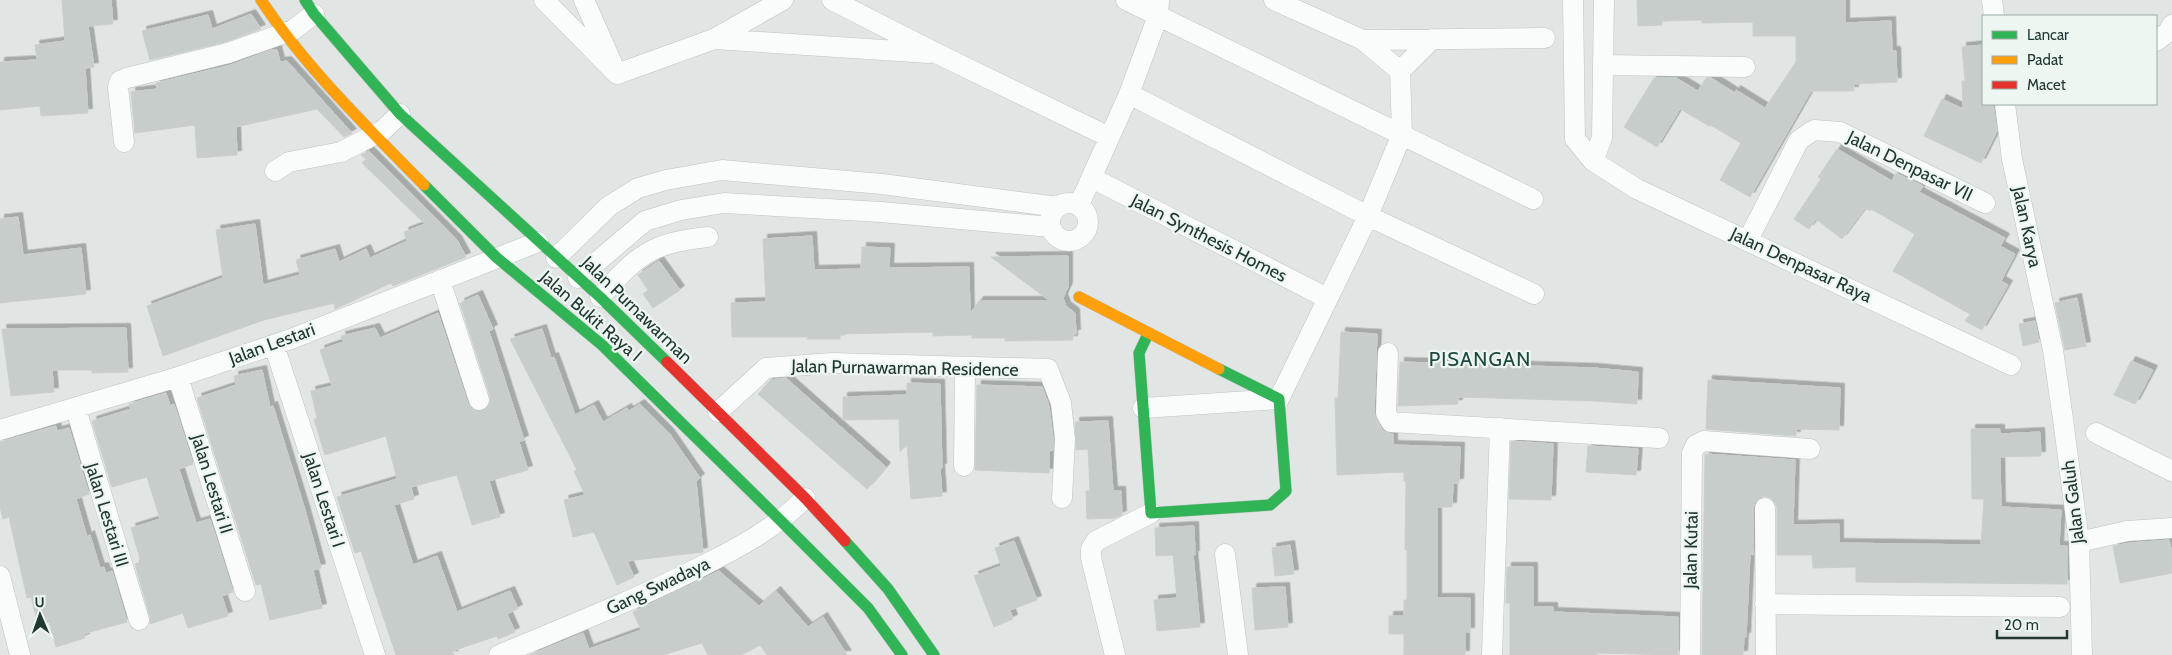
<svg xmlns="http://www.w3.org/2000/svg" width="2172" height="655" font-family="Cabin,sans-serif">
<style>
.building{fill:#c7cdcb;stroke:#cacfcd;filter:url(#shadow)}
.lines{fill:none;stroke-linecap:round;stroke-linejoin:round}
.street-casing{stroke:#bec3c1;stroke-width:21}
.fast-casing{stroke:#bdc4c1;stroke-width:12}
.slow-casing{stroke:#bdc4c1;stroke-width:12}
.jam-casing{stroke:#bdc4c1;stroke-width:12}
.street{stroke:#fafbfb;stroke-width:20}
.fast{stroke:#30b455;stroke-width:11}
.slow{stroke:#ff9f0a;stroke-width:11}
.jam{stroke:#e5322d;stroke-width:11}
.labels{text-anchor:middle;dominant-baseline:central;stroke-width:4.5;stroke-linejoin:round;paint-order:stroke}
.street-label{font-size:18px;fill:#203732;stroke:#eef6f2}
.quarter-label{font-size:20px;letter-spacing:1px;fill:#1d483f;stroke:#eef6f2}
</style>
<defs>
<filter id="shadow"><feDropShadow dx="4.5" dy="-4.5" stdDeviation="0" flood-color="#0004"/></filter>
</defs>
<rect width="100%" height="100%" fill="#e1e6e4"/>
<path class="building" d="M 62,0 L 111,0 L 113,24 L 88,26 L 94,67 L 85,68 L 88,113 L 41,116 L 40,106 L 0,110 L 0,62 L 37,60 L 35,45 L 65,41 Z
M 1637,0 L 1845,0 L 1845,23 L 1891,21 L 1892,51 L 1896,51 L 1897,82 L 1854,84 L 1854,91 L 1811,91 L 1750,197 L 1720,180 L 1741,143 L 1710,125 L 1709,126 L 1680,109 L 1657,147 L 1624,127 L 1654,78 L 1676,78 L 1698,91 L 1706,78 L 1711,78 L 1735,93 L 1736,90 L 1765,108 L 1796,62 L 1796,36 L 1753,36 L 1753,22 L 1702,23 L 1702,20 L 1662,21 L 1662,25 L 1638,26 Z
M 251,14 L 261,29 L 225,42 L 150,60 L 142,31 L 208,15 L 212,29 Z
M 1983,45 L 1983,104 L 1993,104 L 1997,131 L 1981,163 L 1924,136 L 1942,99 L 1963,109 L 1962,81 L 1965,81 L 1962,47 Z
M 271,50 L 277,50 L 280,62 L 287,61 L 352,133 L 344,137 L 317,109 L 236,127 L 237,155 L 197,158 L 195,125 L 135,133 L 131,92 L 157,89 L 156,83 L 231,65 Z
M 1837,149 L 1892,181 L 1896,173 L 1923,186 L 1919,192 L 2005,238 L 2000,246 L 2015,254 L 2001,281 L 2008,285 L 1982,330 L 1965,321 L 1970,314 L 1893,271 L 1915,234 L 1871,209 L 1870,211 L 1865,208 L 1842,239 L 1816,219 L 1809,229 L 1794,219 L 1821,179 L 1818,177 Z
M 369,151 L 457,240 L 466,257 L 393,286 L 391,283 L 335,309 L 334,303 L 264,320 L 163,356 L 147,306 L 223,278 L 216,230 L 255,224 L 263,285 L 300,275 L 296,260 L 335,249 L 339,262 L 366,249 L 370,258 L 407,241 L 404,232 L 425,224 L 362,163 L 366,159 L 361,155 Z
M 18,217 L 23,255 L 81,248 L 86,294 L 0,303 L 0,219 Z
M 812,236 L 814,270 L 861,269 L 862,247 L 890,248 L 889,268 L 969,267 L 970,314 L 979,301 L 1050,301 L 991,257 L 1068,256 L 1068,287 L 1063,298 L 1066,306 L 1075,313 L 1076,334 L 1073,334 L 1073,340 L 1005,341 L 1005,338 L 972,338 L 972,335 L 933,336 L 933,332 L 840,334 L 840,339 L 807,339 L 809,337 L 732,337 L 731,303 L 766,302 L 763,239 Z
M 659,261 L 680,290 L 653,308 L 643,294 L 648,290 L 638,275 Z
M 478,295 L 493,329 L 489,331 L 524,440 L 519,442 L 528,470 L 489,481 L 500,517 L 472,525 L 457,475 L 411,487 L 414,499 L 394,505 L 413,565 L 437,556 L 457,612 L 510,591 L 518,609 L 507,614 L 515,632 L 498,639 L 497,636 L 452,651 L 454,655 L 396,655 L 361,551 L 355,553 L 337,497 L 397,479 L 386,436 L 325,455 L 314,419 L 317,419 L 311,391 L 332,386 L 320,350 L 343,342 L 341,336 L 375,328 L 380,338 L 438,313 L 468,404 L 476,411 L 483,411 L 490,403 L 490,396 L 460,303 Z
M 2077,298 L 2086,346 L 2065,350 L 2055,303 Z
M 2035,321 L 2039,342 L 2023,346 L 2019,324 Z
M 126,328 L 128,372 L 92,373 L 92,370 L 52,370 L 54,392 L 11,396 L 2,329 Z
M 542,329 L 551,358 L 554,357 L 575,415 L 594,405 L 603,422 L 627,408 L 629,411 L 640,404 L 669,433 L 700,478 L 696,481 L 703,552 L 627,561 L 634,577 L 617,585 L 594,532 L 573,537 L 564,500 L 585,495 L 574,471 L 577,470 L 510,339 Z
M 1341,332 L 1377,334 L 1374,413 L 1381,428 L 1385,432 L 1393,434 L 1393,445 L 1460,447 L 1459,483 L 1453,483 L 1452,507 L 1437,507 L 1437,598 L 1470,598 L 1470,632 L 1465,632 L 1465,655 L 1404,655 L 1404,634 L 1389,634 L 1389,616 L 1404,616 L 1404,600 L 1407,600 L 1407,550 L 1405,550 L 1406,481 L 1404,481 L 1404,472 L 1337,475 L 1335,398 L 1338,398 Z
M 2131,361 L 2153,370 L 2135,404 L 2114,395 Z
M 1400,362 L 1594,368 L 1638,372 L 1637,404 L 1595,401 L 1458,397 L 1458,404 L 1398,406 Z
M 262,370 L 270,407 L 273,406 L 305,510 L 321,568 L 313,570 L 322,608 L 270,620 L 261,584 L 256,585 L 197,398 L 236,385 L 234,376 Z
M 786,378 L 886,467 L 867,489 L 758,394 L 771,380 Z
M 1708,380 L 1840,388 L 1839,430 L 1796,429 L 1796,436 L 1706,429 Z
M 907,383 L 940,384 L 942,468 L 940,468 L 942,496 L 911,499 L 907,444 L 900,452 L 899,419 L 843,420 L 843,397 L 907,395 Z
M 977,385 L 1042,387 L 1049,406 L 1053,439 L 1053,450 L 1049,451 L 1049,473 L 975,470 Z
M 166,393 L 170,406 L 174,404 L 193,464 L 179,469 L 196,523 L 210,519 L 233,592 L 222,596 L 228,616 L 188,628 L 183,613 L 150,624 L 150,617 L 135,564 L 141,562 L 131,528 L 160,519 L 147,477 L 112,487 L 92,421 L 131,409 L 129,404 Z
M 1108,421 L 1113,491 L 1121,491 L 1122,515 L 1115,518 L 1087,519 L 1086,491 L 1090,491 L 1088,449 L 1076,450 L 1075,422 Z
M 56,426 L 57,431 L 69,428 L 89,494 L 76,499 L 87,537 L 90,535 L 100,568 L 104,567 L 106,573 L 112,571 L 127,622 L 83,634 L 85,638 L 56,647 L 49,622 L 38,625 L 31,597 L 27,598 L 9,517 L 3,519 L 0,507 L 0,442 Z
M 1971,429 L 2000,429 L 2000,434 L 2040,432 L 2041,456 L 2000,457 L 2001,507 L 2061,510 L 2059,546 L 2067,546 L 2067,584 L 1856,582 L 1856,567 L 1813,568 L 1812,555 L 1777,555 L 1777,507 L 1771,498 L 1764,496 L 1755,502 L 1753,508 L 1753,555 L 1750,554 L 1746,637 L 1744,637 L 1743,655 L 1702,655 L 1705,454 L 1795,460 L 1793,525 L 1839,524 L 1839,543 L 1981,545 L 1984,499 L 1972,499 Z
M 1511,441 L 1553,444 L 1551,500 L 1509,499 Z
M 1588,446 L 1638,449 L 1636,475 L 1586,472 Z
M 1194,526 L 1195,555 L 1193,555 L 1200,627 L 1157,631 L 1154,600 L 1177,598 L 1173,555 L 1156,556 L 1155,528 Z
M 2169,540 L 2172,554 L 2172,573 L 2120,583 L 2113,546 L 2130,543 Z
M 1014,541 L 1037,600 L 1010,610 L 1013,619 L 994,627 L 974,576 L 1001,566 L 995,548 Z
M 1290,545 L 1294,574 L 1275,576 L 1272,548 Z
M 1507,567 L 1533,567 L 1533,607 L 1553,607 L 1553,612 L 1678,617 L 1678,655 L 1597,653 L 1597,655 L 1510,655 L 1510,603 L 1506,603 Z
M 719,571 L 759,606 L 776,591 L 808,627 L 823,617 L 847,655 L 767,655 L 760,645 L 742,655 L 708,655 L 702,643 L 663,655 L 530,655 L 583,633 L 589,649 L 641,630 L 633,612 Z
M 1285,587 L 1288,627 L 1255,630 L 1252,588 Z"/>
<g class="lines">
<g class="street-casing">
<path id="street" d="M 544,0 L 617,74
M 584,0 L 612,63
M 832,0 L 936,53 L 1109,137
M 1126,0 L 1533,199
M 1274,0 L 1363,40 L 1545,38
M 1573,0 L 1575,139 L 1593,161 L 1637,189 L 2011,365
M 1992,0 L 1994,16
M 714,39 L 929,53
M 2156,41 L 2168,32 L 2172,25
M 1603,65 L 1745,67
M 1400,71 L 1432,39
M 617,74 L 714,39 L 783,0
M 1129,94 L 1368,216 L 1534,294
M 2005,104 L 2012,159 L 2053,350 L 2063,419 L 2079,542 L 2082,655
M 124,142 L 118,87 L 120,81 L 127,78 L 228,53 L 293,30 L 314,14
M 1593,161 L 1602,138 L 1604,0
M 275,171 L 289,162 L 341,152 L 382,131 L 400,114
M 1092,178 L 1327,298
M1050 222a19 19 0 1 1 38 0a19 19 0 1 1-38 0Z
M 1079,205 L 1129,94 L 1158,16 L 1159,0
M 1748,240 L 1799,140 L 1814,130 L 1840,132 L 1985,203
M 556,258 L 609,206 L 638,188 L 666,180 L 722,170 L 882,184 L 1058,207
M 578,278 L 645,221 L 681,210 L 724,203 L 881,212 L 1051,227
M 440,280 L 479,400
M 600,297 C 638,255 650,243 708,237
M 274,345 L 375,655
M 1388,353 L 1386,413 L 1391,422 L 1659,438
M 178,377 L 245,591
M 1143,408 L 1279,399 L 1368,216 L 1402,134 L 1400,71 L 1363,40
M 76,409 L 139,620
M 718,412 L 766,368 L 832,363 L 1048,369 L 1061,403 L 1065,439 L 1062,498
M 0,430 L 178,377 L 291,339 L 538,242
M 2096,433 L 2172,471
M 964,466 L 965,367
M 1765,508 L 1766,655
M 2079,542 L 2127,531 L 2172,528
M 1225,554 L 1238,655
M 0,576 L 20,655
M 1765,604 L 2060,607
M 499,655 C 568,626 638,599 704,565 C 740,547 777,527 805,498
M 1115,655 L 1091,558 L 1091,549 L 1096,541 L 1151,513
M 1492,655 L 1500,428
M 1690,655 L 1692,453 L 1696,445 L 1704,441 L 1810,449"/>
</g>
<g class="fast-casing">
<path id="fast" d="M 305,0 L 314,14 L 400,114 L 600,297 L 667,362
M 424,185 L 496,257 L 602,345 L 781,521 L 868,608 L 902,655
M 1148,334 L 1139,353 L 1151,513 L 1270,505 L 1286,491 L 1279,399 L 1219,369
M 845,541 L 888,589 L 934,655"/>
</g>
<g class="slow-casing">
<path id="slow" d="M 261,0 C 306,68 367,127 424,185
M 1079,297 L 1219,369"/>
</g>
<g class="jam-casing">
<path id="jam" d="M 667,362 L 805,498 L 845,541"/>
</g>
<use href="#street" class="street"/>
<use href="#fast" class="fast"/>
<use href="#slow" class="slow"/>
<use href="#jam" class="jam"/>
</g>
<g class="labels">
<g class="street-label">
<text transform="translate(1910 166) rotate(26)">Jalan Denpasar VII</text>
<text transform="translate(2027 227) rotate(78)">Jalan Karya</text>
<text transform="translate(1209 238) rotate(27)">Jalan Synthesis Homes</text>
<text transform="translate(1801 265) rotate(25)">Jalan Denpasar Raya</text>
<text transform="translate(637 310) rotate(44)">Jalan Purnawarman</text>
<text transform="translate(591 316) rotate(41)">Jalan Bukit Raya I</text>
<text transform="translate(272 344) rotate(-20)">Jalan Lestari</text>
<text transform="translate(905 368) rotate(1)">Jalan Purnawarman Residence</text>
<text transform="translate(212 484) rotate(73)">Jalan Lestari II</text>
<text transform="translate(324 500) rotate(72)">Jalan Lestari I</text>
<text transform="translate(2073 502) rotate(-97)">Jalan Galuh</text>
<text transform="translate(107 515) rotate(73)">Jalan Lestari III</text>
<text transform="translate(1691 550) rotate(-89)">Jalan Kutai</text>
<text transform="translate(658 586) rotate(-25)">Gang Swadaya</text>
</g>
<g class="quarter-label">
<text x="1480" y="359">PISANGAN</text>
</g>
</g>
<rect x="1982" y="15" width="175" height="90" fill="#eef6f2" stroke="#9caaa5"/>
<rect x="1992" y="31" width="25" height="8" fill="#30b455" stroke="#9caaa5"/>
<text x="2027" y="40" font-size="15" fill="#203732">Lancar</text>
<rect x="1992" y="56" width="25" height="8" fill="#ff9f0a" stroke="#9caaa5"/>
<text x="2027" y="65" font-size="15" fill="#203732">Padat</text>
<rect x="1992" y="81" width="25" height="8" fill="#e5322d" stroke="#9caaa5"/>
<text x="2027" y="90" font-size="15" fill="#203732">Macet</text>
<g transform="translate(40 615) rotate(358)" stroke="#eef6f2" stroke-width="4" paint-order="stroke">
<path d="M0-4L9 19L0 12L-9 19Z" fill="#203732"/>
<text y="-8" font-size="14" font-weight="bold" text-anchor="middle" fill="#203732">U</text>
</g>
<path d="M1997 630v8h70v-8" fill="none" stroke="#203732" stroke-width="2.5"/>
<text x="2004" y="630" font-size="15" fill="#203732" stroke="#eef6f2" stroke-width="4" paint-order="stroke">20 m</text>
</svg>
